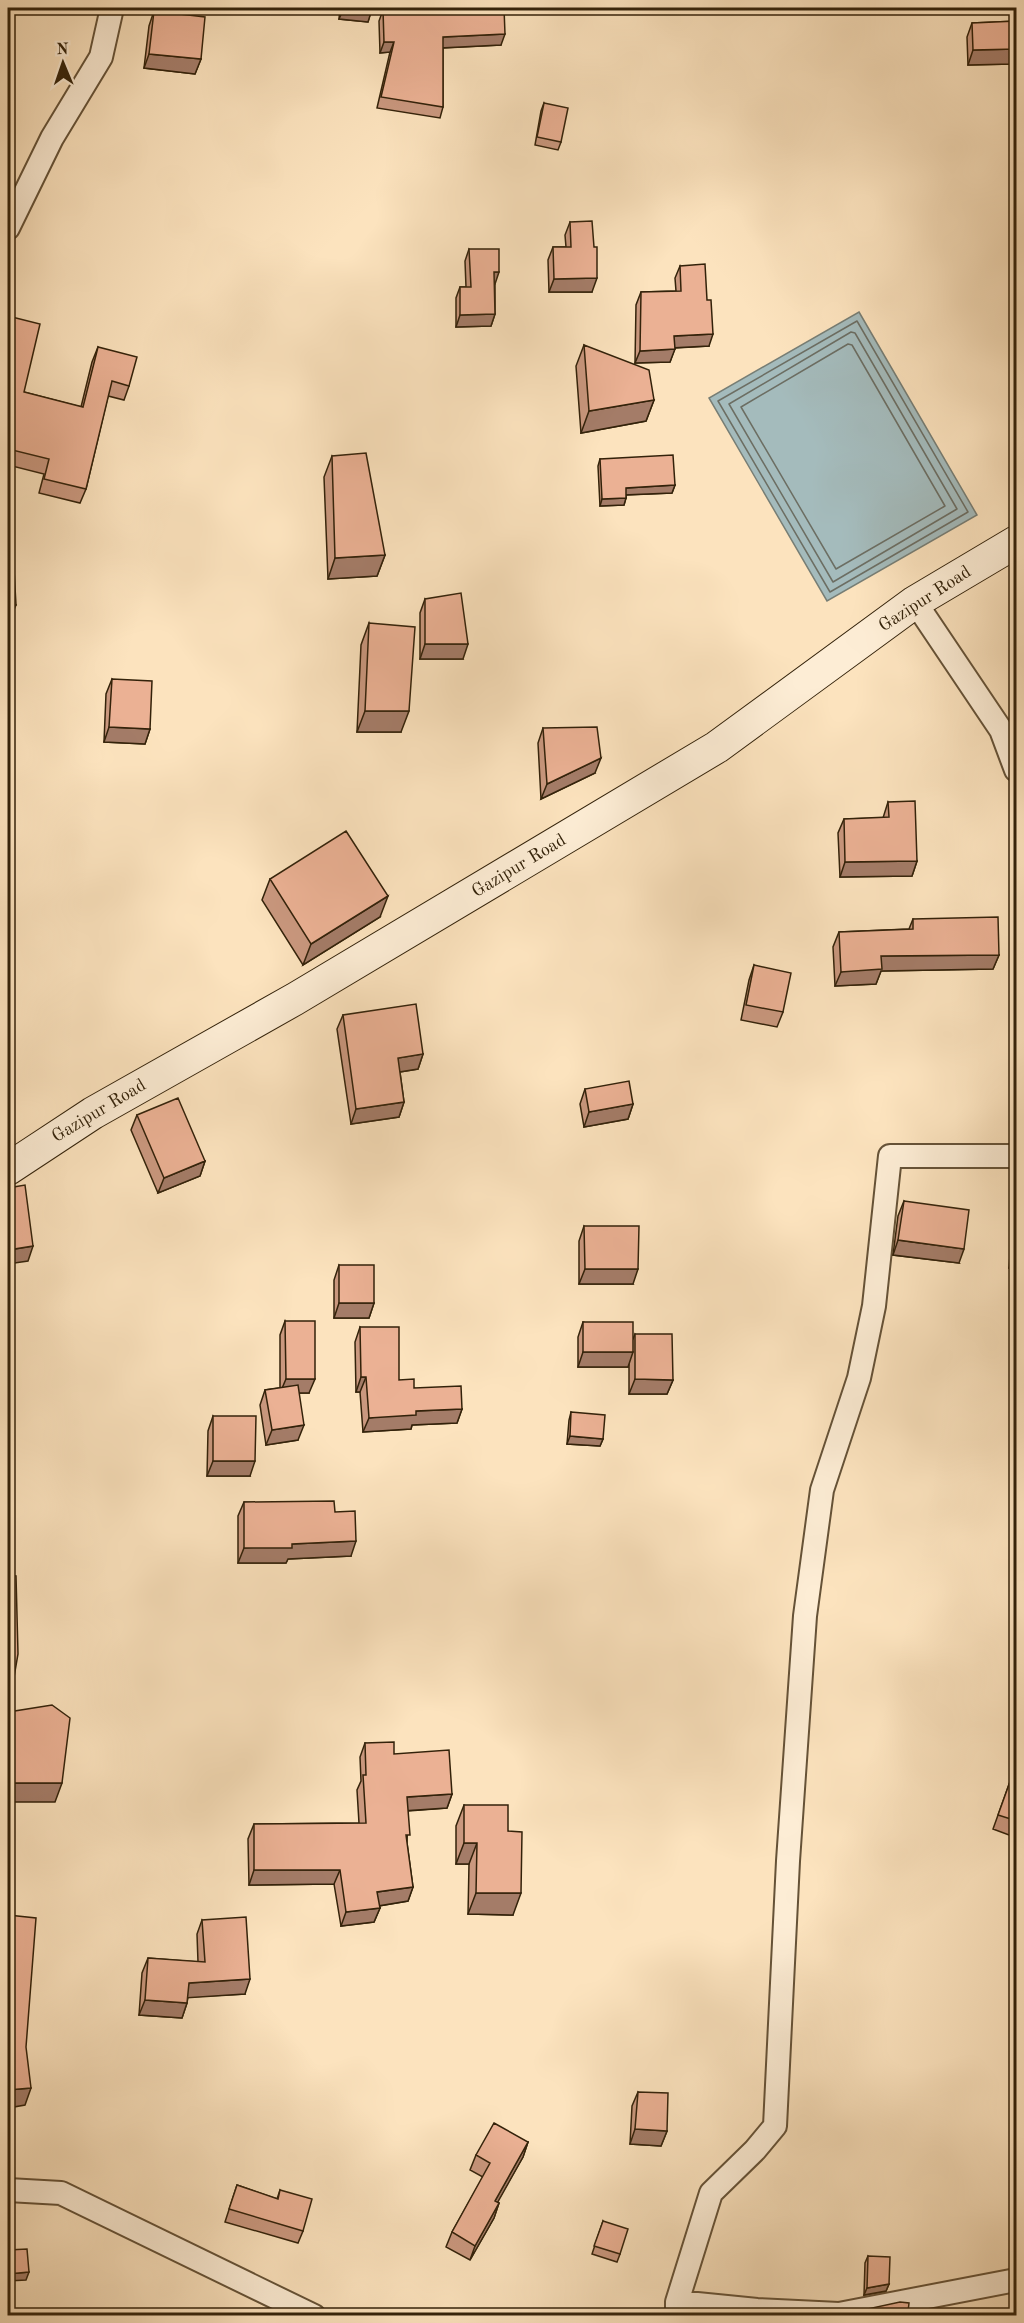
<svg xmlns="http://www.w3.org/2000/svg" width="1024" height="2323" font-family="'Old Standard TT',serif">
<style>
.water{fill:#a4bbbc;stroke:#777e75;stroke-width:1.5}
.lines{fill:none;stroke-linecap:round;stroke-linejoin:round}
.shore{stroke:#6c6e63;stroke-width:1.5}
.street-casing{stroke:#655237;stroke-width:26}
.secondary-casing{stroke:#33220a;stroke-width:34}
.street{stroke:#fdedd5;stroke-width:22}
.secondary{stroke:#fdedd5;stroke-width:32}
.wall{fill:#ca987f;stroke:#33220a;stroke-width:1.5}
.shaded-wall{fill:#a47c68;stroke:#33220a;stroke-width:1.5}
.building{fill:#ebb194;stroke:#33220a;stroke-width:1.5}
.labels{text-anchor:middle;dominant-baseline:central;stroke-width:4.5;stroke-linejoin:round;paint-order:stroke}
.street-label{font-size:18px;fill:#33220a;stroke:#fdedd5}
</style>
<rect width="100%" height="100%" fill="#fce3be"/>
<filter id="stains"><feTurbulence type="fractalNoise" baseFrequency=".00333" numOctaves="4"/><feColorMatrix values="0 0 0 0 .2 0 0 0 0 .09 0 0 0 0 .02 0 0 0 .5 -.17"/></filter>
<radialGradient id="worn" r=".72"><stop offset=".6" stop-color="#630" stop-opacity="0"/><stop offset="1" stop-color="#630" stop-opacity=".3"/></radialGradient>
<path class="water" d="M 859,312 L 977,515 L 827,601 L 709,398 Z"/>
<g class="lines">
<path class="shore" d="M 857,321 L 968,512 L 830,592 L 718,401 Z
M 851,332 L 855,333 L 957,509 L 833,582 L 729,404 Z
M 848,344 L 852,345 L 945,506 L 836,569 L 741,407 Z"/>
<g class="street-casing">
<path id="street" d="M 8,228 L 52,138 L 101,57 L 112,8
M 915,602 L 1001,730 L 1016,770
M 8,2190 L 61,2193 L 314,2316
M 677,2302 L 757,2310 L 839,2314 L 1016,2280
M 677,2316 L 677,2302 L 711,2193 L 755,2150 L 775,2126 L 788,1861 L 805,1616 L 822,1490 L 859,1378 L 874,1306 L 890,1156 L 1016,1156"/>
</g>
<g class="secondary-casing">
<path id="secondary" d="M 8,1169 L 93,1113 L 295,999 L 717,747 L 915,602 L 1016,542"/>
</g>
<use href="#street" class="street"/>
<use href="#secondary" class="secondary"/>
</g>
<path class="wall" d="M 29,8 L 58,8 L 56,14 Z
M 340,8 L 372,8 L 368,22 L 339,19 Z
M 416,8 L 504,8 L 501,45 L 443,48 L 443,107 L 440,118 L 377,108 L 390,52 L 380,53 L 379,21 L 383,10 L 416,9 Z
M 154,11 L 201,59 L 195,74 L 144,68 L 149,26 Z
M 1017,21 L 1017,53 L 1013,64 L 968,65 L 967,37 L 972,23 Z
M 544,103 L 561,142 L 558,150 L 535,145 L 541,111 Z
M 570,222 L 594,247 L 592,292 L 549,292 L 548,260 L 553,247 L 566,247 L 565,235 Z
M 469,249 L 495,284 L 495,314 L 491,326 L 456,327 L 456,298 L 460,287 L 466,287 L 465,261 Z
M 680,266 L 709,346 L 675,348 L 670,362 L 635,363 L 636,305 L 641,292 L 676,291 L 675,278 Z
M 8,316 L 24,392 L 81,407 L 92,362 L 98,347 L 129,386 L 124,400 L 108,396 L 86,489 L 80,503 L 39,493 L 44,474 L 8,465 Z
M 584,345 L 654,400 L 646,421 L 581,433 L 576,366 Z
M 332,456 L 385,555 L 377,576 L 328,579 L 324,477 Z
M 600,459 L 675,485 L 672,493 L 626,495 L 626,498 L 624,505 L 600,506 L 598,466 Z
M 425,599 L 463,659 L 420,659 L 420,613 Z
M 369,623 L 401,732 L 357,732 L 361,645 Z
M 112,679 L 150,729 L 145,744 L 104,742 L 106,694 Z
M 543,728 L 595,773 L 541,799 L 538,743 Z
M 888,802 L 917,861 L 912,876 L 840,877 L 838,833 L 844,819 L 883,818 Z
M 270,879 L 380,917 L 303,965 L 262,900 Z
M 913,919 L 999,955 L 993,969 L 881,971 L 876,984 L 835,986 L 833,947 L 839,932 L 909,929 Z
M 754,965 L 783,1012 L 777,1027 L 741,1020 L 749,980 Z
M 343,1015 L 423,1054 L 418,1069 L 400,1072 L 404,1102 L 399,1117 L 351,1124 L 337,1029 Z
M 585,1089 L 633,1104 L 628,1119 L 584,1127 L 580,1104 Z
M 137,1115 L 205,1161 L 200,1176 L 158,1193 L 131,1130 Z
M 904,1201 L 959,1263 L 893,1255 L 898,1216 Z
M 1017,1207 L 1017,1268 L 1009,1268 L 1013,1217 Z
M 584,1226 L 633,1284 L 579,1284 L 579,1241 Z
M 339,1265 L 374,1303 L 369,1318 L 334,1318 L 334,1280 Z
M 285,1321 L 309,1393 L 299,1393 L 298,1440 L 266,1445 L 260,1405 L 265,1390 L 280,1388 L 280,1335 Z
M 583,1322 L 633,1339 L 635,1334 L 673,1380 L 667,1394 L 629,1394 L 629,1362 L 628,1367 L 578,1367 L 578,1337 Z
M 360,1327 L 399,1380 L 414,1388 L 462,1409 L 457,1423 L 412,1425 L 411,1429 L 363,1432 L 360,1392 L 356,1392 L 355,1342 Z
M 571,1412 L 603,1439 L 600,1446 L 567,1444 L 569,1420 Z
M 213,1416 L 250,1476 L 207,1476 L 208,1431 Z
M 244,1502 L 335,1512 L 351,1556 L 288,1559 L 286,1563 L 238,1563 L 238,1516 Z
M 365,1743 L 394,1754 L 452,1794 L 447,1808 L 408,1811 L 407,1843 L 413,1887 L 408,1901 L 379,1906 L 380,1908 L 374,1922 L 341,1926 L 334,1884 L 249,1885 L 248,1839 L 254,1824 L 359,1823 L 357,1790 L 361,1781 L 360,1757 Z
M 1012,1776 L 1017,1778 L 1017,1838 L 993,1829 Z
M 464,1805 L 508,1831 L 513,1915 L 468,1914 L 469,1864 L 456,1864 L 456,1826 Z
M 202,1920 L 245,1994 L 188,1997 L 187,2003 L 182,2018 L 139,2015 L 142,1973 L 148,1958 L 198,1962 L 197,1934 Z
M 638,2092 L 667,2131 L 661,2146 L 630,2144 L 632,2106 Z
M 528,2142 L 523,2157 L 497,2202 L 499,2203 L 494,2218 L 470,2260 L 446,2247 L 452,2232 L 483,2177 L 470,2170 L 476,2155 Z
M 237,2185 L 277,2199 L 280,2190 L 303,2231 L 298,2243 L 225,2222 Z
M 603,2221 L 620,2254 L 617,2262 L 592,2254 Z
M 868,2256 L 889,2284 L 886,2291 L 864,2295 L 865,2263 Z"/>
<path class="shaded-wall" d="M 344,8 L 356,8 L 372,9 L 368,22 L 339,19 Z
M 505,34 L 501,45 L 440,48 L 443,37 Z
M 384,42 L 394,42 L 390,52 L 380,53 Z
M 1017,49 L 1017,53 L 1013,64 L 968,65 L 973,50 Z
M 149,54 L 201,59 L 195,74 L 144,68 Z
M 494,272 L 499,272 L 495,284 L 490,284 Z
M 597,278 L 592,292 L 549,292 L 554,279 Z
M 495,314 L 491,326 L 456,327 L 460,315 Z
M 713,334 L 709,346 L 670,348 L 674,336 Z
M 675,349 L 670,362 L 635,363 L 640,351 Z
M 654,400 L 646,421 L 581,433 L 589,411 Z
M 675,485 L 672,493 L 623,495 L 626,488 Z
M 626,498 L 624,505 L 600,506 L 602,499 Z
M 385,555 L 377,576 L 328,579 L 335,558 Z
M 8,605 L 16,605 L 13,612 L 8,612 Z
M 425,644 L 468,644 L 463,659 L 420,659 Z
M 365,711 L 409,711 L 401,732 L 357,732 Z
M 109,727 L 150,729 L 145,744 L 104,742 Z
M 601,758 L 595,773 L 541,799 L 547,784 Z
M 917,861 L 912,876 L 840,877 L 845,862 Z
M 388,896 L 380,917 L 303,965 L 311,944 Z
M 999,955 L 993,969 L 881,971 L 876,984 L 835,986 L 841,972 L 881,956 Z
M 423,1054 L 418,1069 L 393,1073 L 398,1058 Z
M 404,1102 L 399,1117 L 351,1124 L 356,1109 Z
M 633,1104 L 628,1119 L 584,1127 L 589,1112 Z
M 205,1161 L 200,1176 L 158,1193 L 164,1178 Z
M 898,1240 L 964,1249 L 959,1263 L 893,1255 Z
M 33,1246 L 28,1261 L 8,1264 L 8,1250 Z
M 1015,1253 L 1017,1253 L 1017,1268 L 1009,1268 Z
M 585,1269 L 638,1269 L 633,1284 L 579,1284 Z
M 339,1303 L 374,1303 L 369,1318 L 334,1318 Z
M 583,1352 L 633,1352 L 628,1367 L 578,1367 Z
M 361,1377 L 366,1377 L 360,1392 L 356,1392 Z
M 286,1379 L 315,1379 L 309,1393 L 280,1393 Z
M 635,1379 L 673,1380 L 667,1394 L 629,1394 Z
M 462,1409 L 457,1423 L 412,1425 L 411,1429 L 363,1432 L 369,1418 L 416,1411 Z
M 304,1425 L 298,1440 L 266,1445 L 272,1430 Z
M 570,1436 L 603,1439 L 600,1446 L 567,1444 Z
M 213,1461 L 255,1461 L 250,1476 L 207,1476 Z
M 356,1541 L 351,1556 L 288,1559 L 286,1563 L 238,1563 L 244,1548 L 292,1544 Z
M 8,1783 L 62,1783 L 55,1802 L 8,1802 Z
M 452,1794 L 447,1808 L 402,1811 L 407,1797 Z
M 464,1843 L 477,1843 L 469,1864 L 456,1864 Z
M 254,1870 L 340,1870 L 334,1884 L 249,1885 Z
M 413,1887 L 408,1901 L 372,1907 L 377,1892 Z
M 476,1893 L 521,1893 L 513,1915 L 468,1914 Z
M 380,1908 L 374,1922 L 341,1926 L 346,1912 Z
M 250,1979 L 245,1994 L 184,1998 L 189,1983 Z
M 145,2000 L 187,2003 L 182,2018 L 139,2015 Z
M 31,2088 L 25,2105 L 8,2108 L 8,2090 Z
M 635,2129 L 667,2131 L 661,2146 L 630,2144 Z
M 528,2142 L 523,2157 L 490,2216 L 495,2201 Z
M 499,2203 L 494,2218 L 470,2260 L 475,2246 Z
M 29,2272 L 26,2280 L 8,2281 L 8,2274 Z
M 889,2284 L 886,2291 L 864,2295 L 867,2288 Z"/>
<path class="building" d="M 419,8 L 504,8 L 505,34 L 443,37 L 443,107 L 381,97 L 394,42 L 384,42 L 383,10 L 419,9 Z
M 154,11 L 205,17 L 201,59 L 149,54 Z
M 1017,21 L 1017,49 L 973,50 L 972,23 Z
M 544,103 L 568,108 L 561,142 L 537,137 Z
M 592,221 L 594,247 L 597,247 L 597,278 L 554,279 L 553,247 L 571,247 L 570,222 Z
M 469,249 L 499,249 L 499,272 L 494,272 L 495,314 L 460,315 L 460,287 L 471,287 Z
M 705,264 L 707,300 L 711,300 L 713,334 L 674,336 L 675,349 L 640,351 L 641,292 L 681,291 L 680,266 Z
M 8,316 L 40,324 L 24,392 L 83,407 L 98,347 L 137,357 L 129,386 L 112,381 L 86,489 L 44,479 L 49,459 L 8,449 Z
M 584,345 L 649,370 L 654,400 L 589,411 Z
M 366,453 L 385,555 L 335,558 L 332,456 Z
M 673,455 L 675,485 L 626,488 L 626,498 L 602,499 L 600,459 Z
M 8,569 L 14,569 L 16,605 L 8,605 Z
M 461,593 L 468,644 L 425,644 L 425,599 Z
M 369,623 L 415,627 L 409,711 L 365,711 Z
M 112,679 L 152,681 L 150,729 L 109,727 Z
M 597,727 L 601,758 L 547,784 L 543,728 Z
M 915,801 L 917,861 L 845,862 L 844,819 L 889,817 L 888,802 Z
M 346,831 L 388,896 L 311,944 L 270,879 Z
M 998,917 L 999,955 L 881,956 L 882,969 L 841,972 L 839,932 L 913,929 L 913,919 Z
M 754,965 L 791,973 L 783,1012 L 746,1005 Z
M 416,1004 L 423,1054 L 398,1058 L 404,1102 L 356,1109 L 343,1015 Z
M 629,1081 L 633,1104 L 589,1112 L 585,1089 Z
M 178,1098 L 205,1161 L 164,1178 L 137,1115 Z
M 25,1185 L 33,1246 L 8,1250 L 8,1188 Z
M 904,1201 L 969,1210 L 964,1249 L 898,1240 Z
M 584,1226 L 639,1226 L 638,1269 L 585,1269 Z
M 1017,1230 L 1017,1253 L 1015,1253 Z
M 339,1265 L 374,1265 L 374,1303 L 339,1303 Z
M 285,1321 L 315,1321 L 315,1379 L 286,1379 Z
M 583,1322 L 633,1322 L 633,1352 L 583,1352 Z
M 360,1327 L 399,1327 L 399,1380 L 414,1379 L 414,1388 L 461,1386 L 462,1409 L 416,1411 L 416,1415 L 369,1418 L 366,1377 L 361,1377 Z
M 635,1334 L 672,1334 L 673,1380 L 635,1379 Z
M 298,1385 L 304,1425 L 272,1430 L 265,1390 Z
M 571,1412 L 605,1415 L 603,1439 L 570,1436 Z
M 213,1416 L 256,1416 L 255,1461 L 213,1461 Z
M 334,1501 L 335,1512 L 355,1511 L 356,1541 L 292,1544 L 292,1548 L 244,1548 L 244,1502 Z
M 8,1575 L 16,1576 L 18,1654 L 8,1712 L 52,1705 L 70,1718 L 62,1783 L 8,1783 Z
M 394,1742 L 394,1754 L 449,1750 L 452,1794 L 407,1797 L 410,1835 L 406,1835 L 413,1887 L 377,1892 L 380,1908 L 346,1912 L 340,1870 L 254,1870 L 254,1824 L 366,1823 L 363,1775 L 366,1775 L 365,1743 Z
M 1012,1776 L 1017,1778 L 1017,1821 L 998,1815 Z
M 464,1805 L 508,1805 L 508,1831 L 522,1832 L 521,1893 L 476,1893 L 477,1843 L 464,1843 Z
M 8,1915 L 36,1918 L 26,2047 L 31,2088 L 8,2090 Z
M 246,1917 L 250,1979 L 189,1983 L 187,2003 L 145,2000 L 148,1958 L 205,1962 L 202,1920 Z
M 638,2092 L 668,2093 L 667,2131 L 635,2129 Z
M 494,2123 L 528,2142 L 495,2201 L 499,2203 L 475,2246 L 452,2232 L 490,2163 L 476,2155 Z
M 237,2185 L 278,2199 L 280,2190 L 312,2199 L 303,2231 L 229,2209 Z
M 603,2221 L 628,2229 L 620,2254 L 594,2246 Z
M 27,2249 L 29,2272 L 8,2274 L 8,2250 Z
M 868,2256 L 890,2257 L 889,2284 L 867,2288 Z
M 900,2302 L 909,2303 L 908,2312 L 939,2309 L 940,2316 L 858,2316 L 858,2311 Z"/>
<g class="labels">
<g class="street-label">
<text transform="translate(925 599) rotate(-33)">Gazipur Road</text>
<text transform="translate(519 866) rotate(-31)">Gazipur Road</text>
<text transform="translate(99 1111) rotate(-31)">Gazipur Road</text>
</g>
</g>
<rect width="1024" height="2323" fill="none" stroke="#fce3be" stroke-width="30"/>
<rect x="9" y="9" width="1006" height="2305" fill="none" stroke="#33220a" stroke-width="3"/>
<rect x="15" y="15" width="994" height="2293" fill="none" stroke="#33220a" stroke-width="1.5"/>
<g transform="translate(63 63) rotate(358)" stroke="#fdedd5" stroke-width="4.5" paint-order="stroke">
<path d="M0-4.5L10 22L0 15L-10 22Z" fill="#33220a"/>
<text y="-9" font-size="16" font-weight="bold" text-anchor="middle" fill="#33220a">N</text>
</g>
<rect width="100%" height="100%" filter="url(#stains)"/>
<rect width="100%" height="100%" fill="url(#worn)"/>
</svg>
